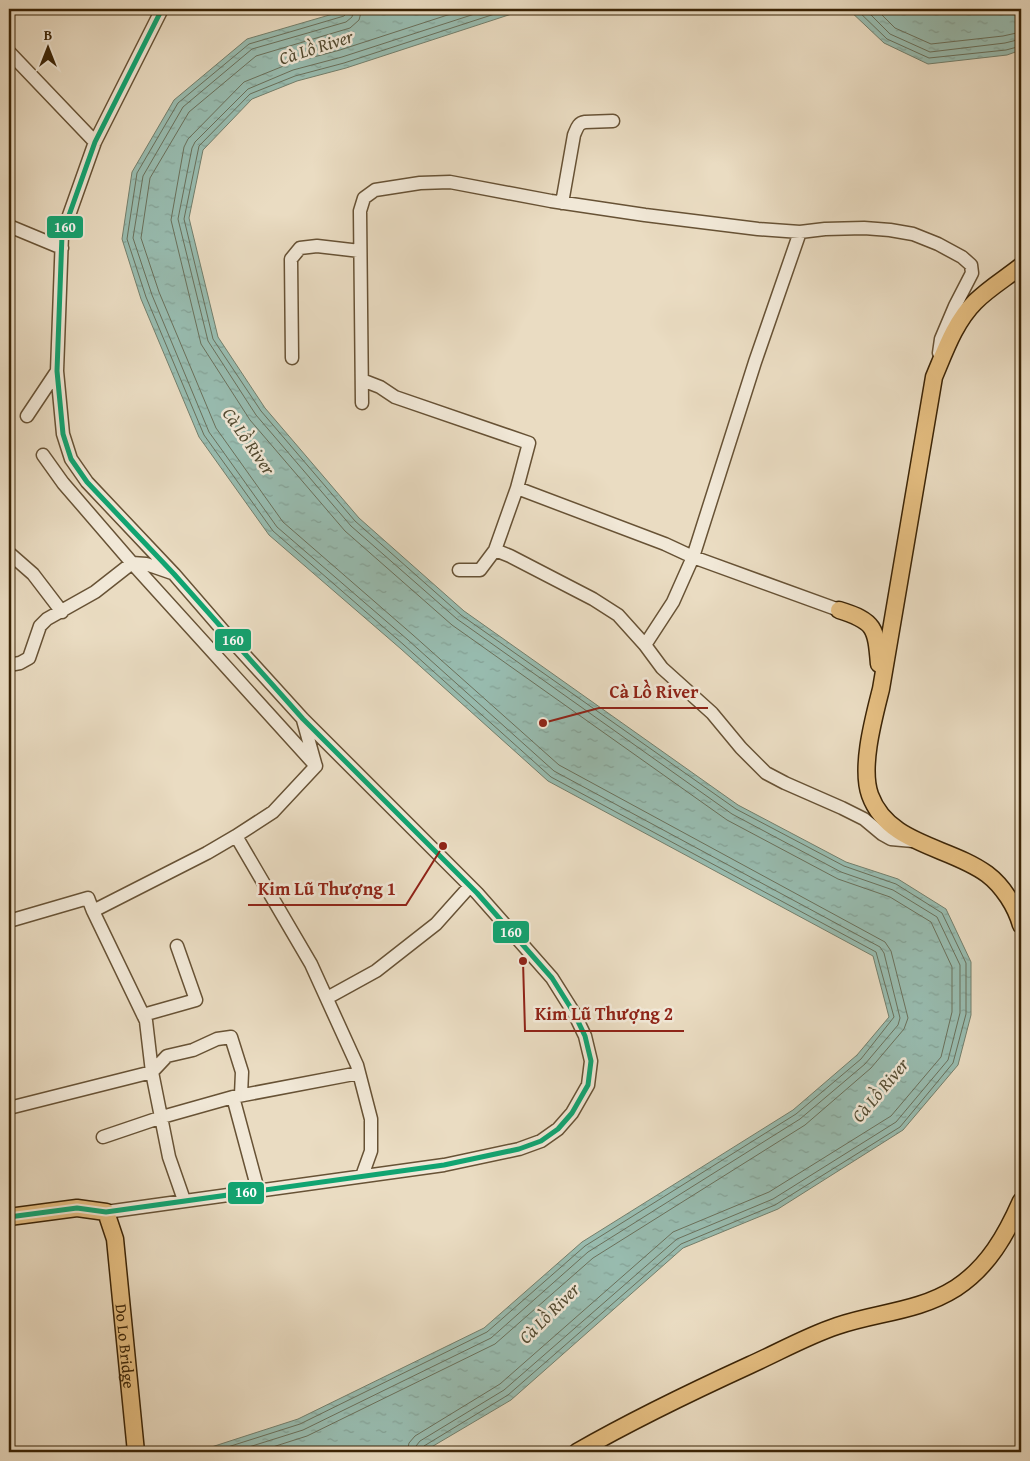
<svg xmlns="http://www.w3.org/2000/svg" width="1030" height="1461" font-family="'Gentium Book Plus',serif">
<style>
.water{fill:url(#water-ripples);stroke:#737f6c}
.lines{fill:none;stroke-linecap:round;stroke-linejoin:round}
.shore{stroke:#6a705b;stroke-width:1}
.minor-casing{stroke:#675235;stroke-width:15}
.major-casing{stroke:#3b2406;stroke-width:19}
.minor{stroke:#f1e8d7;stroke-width:12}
.major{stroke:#e5be81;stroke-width:16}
.bus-1-casing{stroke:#f1e8d7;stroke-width:9}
.bus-1{stroke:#11a471;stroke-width:5}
.labels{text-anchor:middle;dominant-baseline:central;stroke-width:5;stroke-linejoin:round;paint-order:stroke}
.street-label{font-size:16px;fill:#3b2406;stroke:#f1e8d7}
.water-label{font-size:18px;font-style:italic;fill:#524a30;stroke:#f1e8d7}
.leader{fill:none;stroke:#8f2418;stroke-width:2}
.callout-dot{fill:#8f2418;stroke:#f1e8d7;stroke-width:2}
.callout-label{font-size:18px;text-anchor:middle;font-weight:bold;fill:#8f2418;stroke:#f1e8d7;stroke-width:5;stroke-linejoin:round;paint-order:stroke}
.line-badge{stroke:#f1e8d7;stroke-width:2}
.badge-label{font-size:14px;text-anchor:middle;font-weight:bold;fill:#fff}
</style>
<defs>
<pattern id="water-ripples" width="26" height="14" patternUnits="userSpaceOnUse" patternTransform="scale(1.25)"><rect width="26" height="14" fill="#98bcb0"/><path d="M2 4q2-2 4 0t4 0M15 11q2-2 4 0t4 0" fill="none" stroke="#84a196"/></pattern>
</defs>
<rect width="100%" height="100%" fill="#eadcc2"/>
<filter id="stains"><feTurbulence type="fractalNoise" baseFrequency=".004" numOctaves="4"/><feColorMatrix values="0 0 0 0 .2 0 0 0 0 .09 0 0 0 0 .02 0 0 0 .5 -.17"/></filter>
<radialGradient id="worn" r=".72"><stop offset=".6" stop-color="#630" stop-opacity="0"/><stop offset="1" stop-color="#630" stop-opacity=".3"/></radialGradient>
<path class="water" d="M 350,9 L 527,9 L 346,68 L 297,81 L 252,99 L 203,150 L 189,218 L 218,337 L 265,408 L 359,518 L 464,611 L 738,805 L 846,862 L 898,879 L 946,909 L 971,962 L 971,1015 L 958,1065 L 903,1130 L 778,1209 L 683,1248 L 511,1400 L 423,1452 L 196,1452 L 298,1419 L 484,1328 L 582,1242 L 793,1110 L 857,1055 L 889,1017 L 873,956 L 548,781 L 401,649 L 269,535 L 199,437 L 141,299 L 122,239 L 132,172 L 174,100 L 247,39 Z
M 848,9 L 1021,9 L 1021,50 L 1007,55 L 928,64 L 884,43 Z"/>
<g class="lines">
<path class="shore" d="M 856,9 L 887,39 L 929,58 L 1006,50 L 1021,46
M 865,9 L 890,34 L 930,52 L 1005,43 L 1021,39
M 876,9 L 895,28 L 931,44 L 1003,36 L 1021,32
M 212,1452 L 300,1424 L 487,1332 L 585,1246 L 796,1114 L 861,1059 L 894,1017 L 876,952 L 551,777 L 404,645 L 273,531 L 204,435 L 146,297 L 127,239 L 137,173 L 178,103 L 249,44 L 344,16 L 347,13 L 348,9
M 233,1452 L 303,1430 L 491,1338 L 588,1252 L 800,1119 L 865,1064 L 898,1025 L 900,1018 L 884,953 L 880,947 L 554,771 L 408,640 L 277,527 L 209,432 L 152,295 L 133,238 L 143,176 L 183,107 L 252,49 L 346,22 L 352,17 L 354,9
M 257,1452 L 307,1436 L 495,1344 L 593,1258 L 805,1125 L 871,1068 L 904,1029 L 908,1018 L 891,951 L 885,942 L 559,765 L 413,635 L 283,522 L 216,428 L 159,292 L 141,238 L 150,178 L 189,112 L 256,56 L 350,28 L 359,20 L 362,9
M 407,1452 L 409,1443 L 415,1436 L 500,1384 L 673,1232 L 769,1192 L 891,1116 L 941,1057 L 952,1012 L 952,967 L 931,922 L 890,897 L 838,879 L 727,820 L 452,625 L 345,531 L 250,420 L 201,344 L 171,220 L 184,147 L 188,139 L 244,82 L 291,63 L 340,50 L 466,9
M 415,1452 L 416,1446 L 420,1441 L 504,1390 L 677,1239 L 773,1199 L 896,1122 L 948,1060 L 960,1013 L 960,965 L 937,917 L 893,890 L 841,872 L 732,814 L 457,619 L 351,526 L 256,415 L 208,341 L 178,219 L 192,148 L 195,142 L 248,89 L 293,70 L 342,57 L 490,9
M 421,1452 L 424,1446 L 508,1395 L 681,1244 L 775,1205 L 900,1127 L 953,1063 L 966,1014 L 966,963 L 942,913 L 896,884 L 844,866 L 736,809 L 461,615 L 355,521 L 261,411 L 213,339 L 184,219 L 199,146 L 250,94 L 295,76 L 344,63 L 510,9"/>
<g class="minor-casing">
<path id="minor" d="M 9,52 L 95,142
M 562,203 L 574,135 C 577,128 578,123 585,122 L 613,121
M 9,226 L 62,248
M 292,358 L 291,259 L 300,248 L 317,246 L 360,251
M 362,380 L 380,387 L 395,397 L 529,443 L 517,488 L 495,550 L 480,570 L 459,570
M 362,403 L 360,211 L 364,198 L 375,190 L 420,183 L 450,182 L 551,201 L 645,215 L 758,229 L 800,232 L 825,229 L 864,228 L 890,230 L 913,234 L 938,244 L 962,257 L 971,265 L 972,273 L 955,306 L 941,339 L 939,353
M 27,416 L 57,371
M 43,455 L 63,483 L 132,563 L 316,766
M 517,488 L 665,544 L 693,557 L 839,610
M 495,550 L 510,556 L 593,599 L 618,615 L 645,645 L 673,602 L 693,557 L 755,362 L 800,232
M 9,553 L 33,574 L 62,612
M 645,645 L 662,668 L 712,713 L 741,748 L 766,773 L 785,783 L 842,808 L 864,819 L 882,834 L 891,839 L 913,841
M 9,665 L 20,663 L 29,658 L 40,626 L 47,619 L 95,592 L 132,563 L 146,564 L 172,573
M 303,720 L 315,763
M 236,836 L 311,964 L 357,1065 L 371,1119 L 371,1151 L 362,1176
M 93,911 L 207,853 L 236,836 L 273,812 L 316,766
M 9,921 L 88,898 L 93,911 L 146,1021 L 152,1072 L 169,1157 L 184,1200
M 327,998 L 376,971 L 436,924 L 470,886
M 143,1015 L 196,1000 L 177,946
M 233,1097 L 258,1190
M 9,1108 L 152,1072 L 167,1056 L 193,1050 L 217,1039 L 231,1037 L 242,1072 L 241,1095
M 103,1137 L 162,1117 L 233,1097 L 359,1073
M 106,1212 L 444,1165 L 519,1149 L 541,1141 L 558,1129 L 572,1113 L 588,1085 L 591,1061 L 585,1036 L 574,1013 L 552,978 L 477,893 L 303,719 L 232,641 L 174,574 L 87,482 L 71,459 L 63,434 L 57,371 L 62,235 L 95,142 L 162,9"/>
</g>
<g class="major-casing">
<g id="major">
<path d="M 1021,266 C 1006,278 989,288 975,302 C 955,322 945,351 934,377 L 881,689 C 874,717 860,767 870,795 C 888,845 949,846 987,874 C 1003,886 1016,907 1021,925"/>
<path d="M 839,610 C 875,621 876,628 879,664"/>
<path id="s1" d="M 9,1217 L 77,1208 L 106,1212 L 115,1239 L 136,1452"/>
<path d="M 577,1452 C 633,1420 691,1392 750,1365 C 779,1352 807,1336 837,1326 C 878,1312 918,1312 956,1288 C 988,1267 1006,1235 1021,1201"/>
</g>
</g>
<use href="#minor" class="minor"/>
<use href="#major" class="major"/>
<g class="bus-1-casing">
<path id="bus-1" d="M 9,1217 L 77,1208 L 106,1212 L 444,1165 L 519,1149 L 541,1141 L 558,1129 L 572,1113 L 588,1085 L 591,1061 L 585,1036 L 574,1013 L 552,978 L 477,893 L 303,719 L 174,574 L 87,482 L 71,459 L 63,434 L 57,371 L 62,235 L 95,142 L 162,9"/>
</g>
<use href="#bus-1" class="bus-1"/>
</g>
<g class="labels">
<g class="street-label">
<text stroke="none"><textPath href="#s1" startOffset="234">Do Lo Bridge</textPath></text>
</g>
<g class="water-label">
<text transform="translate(316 47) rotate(-18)">Cà Lồ River</text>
<text transform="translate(249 441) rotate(55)">Cà Lồ River</text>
<text transform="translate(880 1090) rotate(-50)">Cà Lồ River</text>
<text transform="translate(549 1313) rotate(-45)">Cà Lồ River</text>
</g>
</g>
<path class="leader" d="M543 723L599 708H708M443 846L406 905H248M523 961L525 1031H684"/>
<g class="callout-dot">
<circle cx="543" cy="723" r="5"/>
<circle cx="443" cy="846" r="5"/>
<circle cx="523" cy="961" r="5"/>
</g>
<g class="callout-label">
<text x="654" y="698">Cà Lồ River</text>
<text x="327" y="895">Kim Lũ Thượng 1</text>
<text x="604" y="1020">Kim Lũ Thượng 2</text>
</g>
<g class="line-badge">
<rect x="46" y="215" width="38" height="24" rx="5" fill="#11a471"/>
<rect x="214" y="628" width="38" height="24" rx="5" fill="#11a471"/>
<rect x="492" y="920" width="38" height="24" rx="5" fill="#11a471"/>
<rect x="227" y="1181" width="38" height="24" rx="5" fill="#11a471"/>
</g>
<g class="badge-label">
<text x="65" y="232">160</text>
<text x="233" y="645">160</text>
<text x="511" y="937">160</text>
<text x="246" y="1197">160</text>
</g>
<rect width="1030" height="1461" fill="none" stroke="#eadcc2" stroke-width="30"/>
<rect x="10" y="10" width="1010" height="1441" fill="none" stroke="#3b2406" stroke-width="2.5"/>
<rect x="15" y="15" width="1000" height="1431" fill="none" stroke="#3b2406"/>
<g transform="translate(48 48)" stroke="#f1e8d7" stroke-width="4" paint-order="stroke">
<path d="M0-4L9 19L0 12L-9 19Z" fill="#3b2406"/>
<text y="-8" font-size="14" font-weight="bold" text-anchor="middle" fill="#3b2406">B</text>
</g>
<rect width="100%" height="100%" filter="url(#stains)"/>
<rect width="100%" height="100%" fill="url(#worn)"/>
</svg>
